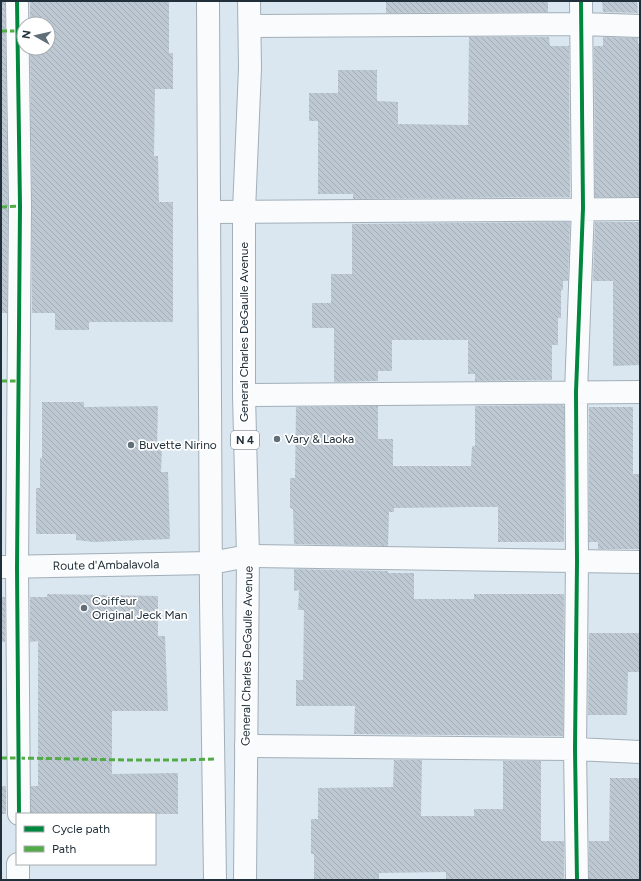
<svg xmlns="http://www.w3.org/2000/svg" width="641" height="881" font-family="Figtree,sans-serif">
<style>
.building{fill:url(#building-back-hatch)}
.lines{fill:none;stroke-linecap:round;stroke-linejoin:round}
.minor-casing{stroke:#a2afb8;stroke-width:24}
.primary-casing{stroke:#a2afb8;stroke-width:24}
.minor{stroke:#f9fbfd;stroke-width:22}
.primary{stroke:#f9fbfd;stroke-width:22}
.quiet{stroke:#52ab46;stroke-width:3;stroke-dasharray:6 3;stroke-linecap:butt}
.cycleway-casing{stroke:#fff;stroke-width:6}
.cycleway{stroke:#00873e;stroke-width:4}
.poi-dot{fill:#616f79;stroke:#fff;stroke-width:1.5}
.labels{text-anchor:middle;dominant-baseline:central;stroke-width:3.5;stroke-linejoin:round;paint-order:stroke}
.shield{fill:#fff;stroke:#636d74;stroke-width:1}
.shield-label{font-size:11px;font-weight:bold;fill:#202f39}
.street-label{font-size:12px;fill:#202f39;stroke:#fff}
.poi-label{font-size:12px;fill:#202f39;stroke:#fff;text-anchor:start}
</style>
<defs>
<pattern id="building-back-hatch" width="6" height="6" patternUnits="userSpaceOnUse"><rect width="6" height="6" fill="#bdc8d2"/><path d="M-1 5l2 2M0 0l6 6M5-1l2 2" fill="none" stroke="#a2acb5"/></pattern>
</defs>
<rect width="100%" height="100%" fill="#dae7f0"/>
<path class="building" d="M 1,1 L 5,1 L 8,206 L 7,313 L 1,313 Z
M 30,1 L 169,1 L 169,53 L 173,53 L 173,89 L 155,89 L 154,156 L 158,156 L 159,202 L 173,202 L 173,322 L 89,322 L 89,330 L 55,330 L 55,313 L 32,313 L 32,206 L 30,48 L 48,48 L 48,24 L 30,24 Z
M 386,1 L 548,1 L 548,12 L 386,13 Z
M 602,1 L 637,1 L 638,13 L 603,12 Z
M 469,37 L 549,37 L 550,46 L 569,46 L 570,197 L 353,199 L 353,194 L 318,194 L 318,121 L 309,121 L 309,93 L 338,93 L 338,70 L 377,70 L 377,101 L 398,102 L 398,124 L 468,125 Z
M 603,37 L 638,38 L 638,44 L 640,44 L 640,197 L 595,197 L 594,46 L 603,46 Z
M 570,222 L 568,281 L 563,281 L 563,290 L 561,290 L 561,318 L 558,318 L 558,345 L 552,345 L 552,380 L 475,381 L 475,374 L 468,374 L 468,340 L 392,340 L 392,371 L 378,371 L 378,381 L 334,382 L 334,328 L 312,328 L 312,303 L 331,303 L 331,274 L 352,274 L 352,224 Z
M 595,222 L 640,222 L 640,365 L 613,366 L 613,281 L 593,281 Z
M 42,402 L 84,402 L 84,407 L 158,406 L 157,449 L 162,449 L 161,472 L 168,472 L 170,539 L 94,542 L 76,540 L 76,534 L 36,534 L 36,488 L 40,488 L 40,458 L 42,458 Z
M 562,405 L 564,407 L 564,542 L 498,542 L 498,507 L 469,507 L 394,508 L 394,512 L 389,512 L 388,546 L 294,544 L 293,509 L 290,508 L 290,478 L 295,478 L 296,407 L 378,406 L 378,439 L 393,439 L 393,466 L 471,466 L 472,446 L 475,446 L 475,406 Z
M 589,407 L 633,407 L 633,474 L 640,474 L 640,549 L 598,549 L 598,542 L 589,542 Z
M 294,569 L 388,571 L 388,573 L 414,573 L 414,599 L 474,599 L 474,594 L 564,594 L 563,736 L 354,734 L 355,706 L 296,706 L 296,680 L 303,680 L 304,610 L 298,610 L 299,590 L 294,591 Z
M 47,594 L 158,596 L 158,636 L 165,636 L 168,711 L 112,711 L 112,774 L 178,773 L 178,814 L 31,814 L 31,786 L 38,786 L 38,641 L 30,642 L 30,597 L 47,597 Z
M 1,597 L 5,597 L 5,642 L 1,642 Z
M 589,633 L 640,633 L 640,672 L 628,672 L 627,715 L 588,715 Z
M 394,760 L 422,760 L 421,816 L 474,816 L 474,809 L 503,809 L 503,761 L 541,761 L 541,841 L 564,841 L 564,880 L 446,880 L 446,872 L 379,873 L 379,880 L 314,880 L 314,854 L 311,854 L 311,819 L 318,819 L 318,788 L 393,787 Z
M 610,778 L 640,778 L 640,880 L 589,880 L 589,841 L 609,841 Z
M 1,786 L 6,786 L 6,814 L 1,814 Z"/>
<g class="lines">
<g class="minor-casing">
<path id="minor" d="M 17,1 L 20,206 L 17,568 L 19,814
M 250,26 L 581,24 L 640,26
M 210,212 L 640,209
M 244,395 L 640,392
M 1,567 L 211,563 L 248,556 L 640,562
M 246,746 L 575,749 L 640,752
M 18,880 L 18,864
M 577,880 L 575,749 L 577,562 L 576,392 L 583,208 L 581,1"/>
</g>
<g class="primary-casing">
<path id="primary" d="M 208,1 L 211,600 L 215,880
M 245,880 L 248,556 L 244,395 L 244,211 L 250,68 L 249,1"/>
</g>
<use href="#minor" class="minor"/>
<use href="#primary" class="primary"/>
<path class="quiet" d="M 1,31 L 17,31
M 1,207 L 20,206
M 1,381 L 19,381
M 1,758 C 72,758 143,762 214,759"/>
<g class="cycleway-casing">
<path id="cycleway" d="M 17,1 L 20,206 L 17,568 L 19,814
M 577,880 L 575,749 L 577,562 L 576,392 L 583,208 L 581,1"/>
</g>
<use href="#cycleway" class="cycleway"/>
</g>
<g class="poi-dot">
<circle cx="277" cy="439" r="4"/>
<circle cx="131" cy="445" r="4"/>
<circle cx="84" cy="608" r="4"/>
</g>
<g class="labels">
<rect class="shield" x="231" y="431" width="28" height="18" rx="3"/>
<g class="shield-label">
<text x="245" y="440">N 4</text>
</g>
<g class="street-label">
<text transform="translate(244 332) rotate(-90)">General Charles DeGaulle Avenue</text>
<text transform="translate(106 565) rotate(-1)">Route d'Ambalavola</text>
<text transform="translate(247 656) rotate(-89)">General Charles DeGaulle Avenue</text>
</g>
<g class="poi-label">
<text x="285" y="439">Vary &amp; Laoka</text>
<text x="139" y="445">Buvette Nirino</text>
<text x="92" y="601">Coiffeur<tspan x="92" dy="14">Original Jeck Man</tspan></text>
</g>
</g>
<rect width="641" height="881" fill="none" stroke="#202f39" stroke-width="4"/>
<rect x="16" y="813" width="140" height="52" fill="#ffffff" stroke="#a6acb0"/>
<rect x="24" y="826" width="20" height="6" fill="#00873e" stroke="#a6acb0"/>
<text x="52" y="833" font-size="12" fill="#202f39">Cycle path</text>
<rect x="24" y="846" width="20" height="6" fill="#52ab46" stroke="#a6acb0"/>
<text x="52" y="853" font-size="12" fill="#202f39">Path</text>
<g transform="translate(36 36) rotate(278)"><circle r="19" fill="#ffffff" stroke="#a6acb0"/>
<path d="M0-3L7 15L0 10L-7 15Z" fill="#616f79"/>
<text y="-6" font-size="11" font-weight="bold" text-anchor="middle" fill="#202f39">N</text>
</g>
</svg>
